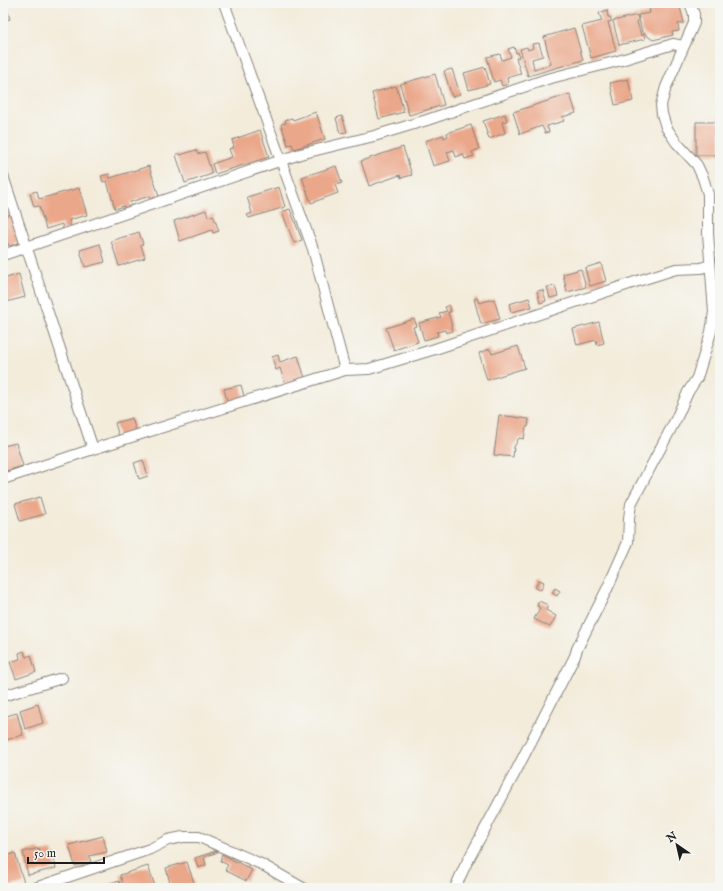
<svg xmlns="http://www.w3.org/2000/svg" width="723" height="891" font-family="'IM FELL English',serif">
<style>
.building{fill:#eba78a}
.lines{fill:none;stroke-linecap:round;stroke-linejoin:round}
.minor-casing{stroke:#88847c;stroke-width:12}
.minor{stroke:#fff;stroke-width:10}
</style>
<rect width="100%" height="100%" fill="#f6f6f2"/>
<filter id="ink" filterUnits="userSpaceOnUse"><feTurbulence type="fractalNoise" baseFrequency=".025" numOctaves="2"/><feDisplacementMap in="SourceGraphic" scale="8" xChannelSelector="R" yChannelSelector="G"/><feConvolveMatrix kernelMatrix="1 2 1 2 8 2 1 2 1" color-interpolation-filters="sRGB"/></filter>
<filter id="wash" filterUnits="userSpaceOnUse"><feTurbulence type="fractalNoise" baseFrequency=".012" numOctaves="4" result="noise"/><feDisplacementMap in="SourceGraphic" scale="16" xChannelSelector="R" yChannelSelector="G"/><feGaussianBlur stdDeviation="0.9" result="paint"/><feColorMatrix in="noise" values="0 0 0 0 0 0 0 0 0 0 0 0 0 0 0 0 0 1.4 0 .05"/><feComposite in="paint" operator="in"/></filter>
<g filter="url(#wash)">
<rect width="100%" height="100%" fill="#f3ecdb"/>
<g id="blocks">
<path class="building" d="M 3,3 L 5,3 L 10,19 L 3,21 Z
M 661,3 L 679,3 L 684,23 L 678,24 L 679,31 L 672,32 L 673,35 L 653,40 L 642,32 L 638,15 L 650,13 L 649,6 Z
M 607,10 L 608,17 L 610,17 L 612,21 L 608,22 L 616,51 L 591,58 L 582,26 L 602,21 L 599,13 Z
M 637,15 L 638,21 L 637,22 L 641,35 L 644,35 L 645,39 L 619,45 L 613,21 Z
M 574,28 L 583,60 L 528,76 L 520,49 L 527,47 L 528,50 L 533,48 L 532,44 L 539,43 L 543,56 L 532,59 L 534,69 L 551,64 L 544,37 Z
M 514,47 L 516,53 L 518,52 L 519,57 L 516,58 L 521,74 L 507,78 L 508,84 L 502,86 L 500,80 L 494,82 L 487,57 L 500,54 L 502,60 L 511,57 L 508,49 Z
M 485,67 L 490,84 L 469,90 L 464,73 Z
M 452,69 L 460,94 L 452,97 L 444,71 Z
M 435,74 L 444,105 L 409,115 L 400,84 Z
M 628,79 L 633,101 L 615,105 L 610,83 Z
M 396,86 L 404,112 L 379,119 L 372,93 Z
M 570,94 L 576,113 L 562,117 L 564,121 L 547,126 L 549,132 L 545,133 L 542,126 L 520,134 L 513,112 Z
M 316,112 L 325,139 L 294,149 L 292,144 L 288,145 L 281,124 L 286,123 L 285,120 L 292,118 L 293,120 Z
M 505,114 L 507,121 L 502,122 L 505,133 L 489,139 L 483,121 Z
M 718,115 L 720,115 L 720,155 L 696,155 L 696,122 L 719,122 Z
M 342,116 L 347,132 L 340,133 L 336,118 Z
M 471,125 L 479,149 L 472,152 L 474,156 L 465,159 L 463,154 L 456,157 L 454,150 L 447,152 L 450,161 L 433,166 L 425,141 L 443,135 L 444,138 L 448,136 L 447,133 Z
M 260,130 L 269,157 L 215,174 L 212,164 L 232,157 L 229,149 L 234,147 L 232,140 Z
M 403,147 L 412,175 L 401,178 L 400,175 L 369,186 L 361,161 Z
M 196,150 L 198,154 L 205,152 L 212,174 L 185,183 L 176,155 L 179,153 L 180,155 Z
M 149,166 L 160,199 L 152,202 L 150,196 L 130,202 L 132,209 L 126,211 L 124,206 L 115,209 L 107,181 L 103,182 L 101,176 L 109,174 L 110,178 Z
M 336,166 L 342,183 L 335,185 L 338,193 L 311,203 L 302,177 Z
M 279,187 L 285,207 L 249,218 L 247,215 L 252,213 L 247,197 Z
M 79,188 L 87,215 L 69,220 L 71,228 L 63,230 L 62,224 L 46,229 L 39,206 L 34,207 L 30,193 L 37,191 L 39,199 Z
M 290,209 L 302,240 L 294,243 L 282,212 Z
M 206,210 L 208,217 L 213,215 L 219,231 L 213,233 L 212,230 L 180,241 L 174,221 Z
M 12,214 L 21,242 L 9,246 L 8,243 L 3,245 L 3,216 Z
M 139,232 L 143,244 L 141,245 L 145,258 L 119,266 L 111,241 Z
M 100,244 L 105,262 L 85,267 L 80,250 Z
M 601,263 L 606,281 L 590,286 L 585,268 Z
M 581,269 L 586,287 L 567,292 L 563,274 Z
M 19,274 L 25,297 L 3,303 L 3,279 Z
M 555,286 L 558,296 L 550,298 L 547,287 Z
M 543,290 L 546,301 L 540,303 L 537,291 Z
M 477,298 L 479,303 L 494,299 L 500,319 L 481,324 L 474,299 Z
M 529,298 L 532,307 L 511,312 L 509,304 Z
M 449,305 L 451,312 L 448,312 L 453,331 L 446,333 L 445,330 L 437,332 L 438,336 L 424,340 L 419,323 L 441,317 L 439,313 L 447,311 L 445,307 Z
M 414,319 L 417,326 L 413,327 L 418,342 L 394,350 L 386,328 Z
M 599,322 L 604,343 L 597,345 L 596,340 L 577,345 L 573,329 Z
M 518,346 L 525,368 L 487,380 L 479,353 L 490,349 L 492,354 Z
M 278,355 L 280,362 L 298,356 L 305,378 L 285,384 L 280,368 L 276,370 L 272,357 Z
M 241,385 L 245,400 L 228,405 L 224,389 Z
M 499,415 L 529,419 L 528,427 L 526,427 L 524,439 L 519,438 L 514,447 L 513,457 L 494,455 Z
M 132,418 L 136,431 L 119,437 L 115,423 Z
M 16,443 L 23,466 L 3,472 L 3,446 Z
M 143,460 L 148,476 L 139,479 L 134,463 Z
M 40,497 L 45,514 L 20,521 L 15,504 Z
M 539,580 L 544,582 L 541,590 L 535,588 Z
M 555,588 L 560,591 L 557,596 L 552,593 Z
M 539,601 L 548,605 L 546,610 L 556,616 L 550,627 L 534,619 L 540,608 L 537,606 Z
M 24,651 L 26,657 L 31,655 L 36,672 L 16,679 L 10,662 L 20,659 L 19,653 Z
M 38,704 L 43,723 L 25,729 L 20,710 Z
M 17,713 L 23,735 L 3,741 L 3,717 Z
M 103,836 L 107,852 L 89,856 L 91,862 L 75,866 L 69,845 Z
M 39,848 L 40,852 L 52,850 L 56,868 L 28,875 L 23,852 Z
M 216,851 L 218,852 L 204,857 L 206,865 L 198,868 L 195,858 Z
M 15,853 L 24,883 L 3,888 L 3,857 Z
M 222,854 L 252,870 L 246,881 L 225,870 L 228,865 L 220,861 Z
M 187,862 L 194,883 L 175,888 L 168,888 L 167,884 L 170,883 L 166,868 Z
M 148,866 L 155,886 L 149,888 L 124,888 L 120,875 Z
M 119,881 L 121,888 L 95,888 Z"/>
</g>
</g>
<g filter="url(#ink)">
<use href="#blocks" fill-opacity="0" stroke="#88847c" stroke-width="1"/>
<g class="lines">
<g class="minor-casing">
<path id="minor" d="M 224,3 L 313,249 L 345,370
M 3,176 L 93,449
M 3,255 L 300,154 L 374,136 L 427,120 L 547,79 L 618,61 L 673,44 L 683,46
M 3,479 L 93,449 L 345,370 L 369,369 L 435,349 L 641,280 L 676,269 L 701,268 L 710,265
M 3,696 L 62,678
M 35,888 L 150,849 L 168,840 L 183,837 L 199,837 L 261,864 L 303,888
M 455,888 L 465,866 L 516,771 L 575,656 L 577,649 L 608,587 L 628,542 L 629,518 L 631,504 L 676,419 L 688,392 L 697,378 L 711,332 L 714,312 L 708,233 L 708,194 L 703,178 L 697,165 L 676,142 L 666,127 L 662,114 L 661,105 L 666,87 L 694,23 L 694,14 L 690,3"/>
</g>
<use href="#minor" class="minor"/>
</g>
</g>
<rect width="723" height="891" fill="none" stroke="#f6f6f2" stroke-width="16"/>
<g transform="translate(677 845) rotate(326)" stroke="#f6f6f2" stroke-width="3" paint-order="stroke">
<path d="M0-3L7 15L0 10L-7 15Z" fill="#1c1c1c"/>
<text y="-6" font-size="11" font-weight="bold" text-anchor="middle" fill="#1c1c1c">N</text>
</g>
<path d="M28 857v6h76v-6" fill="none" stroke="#1c1c1c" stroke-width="2"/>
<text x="34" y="857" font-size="12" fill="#1c1c1c" stroke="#f6f6f2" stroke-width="3" paint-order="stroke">50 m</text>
</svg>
